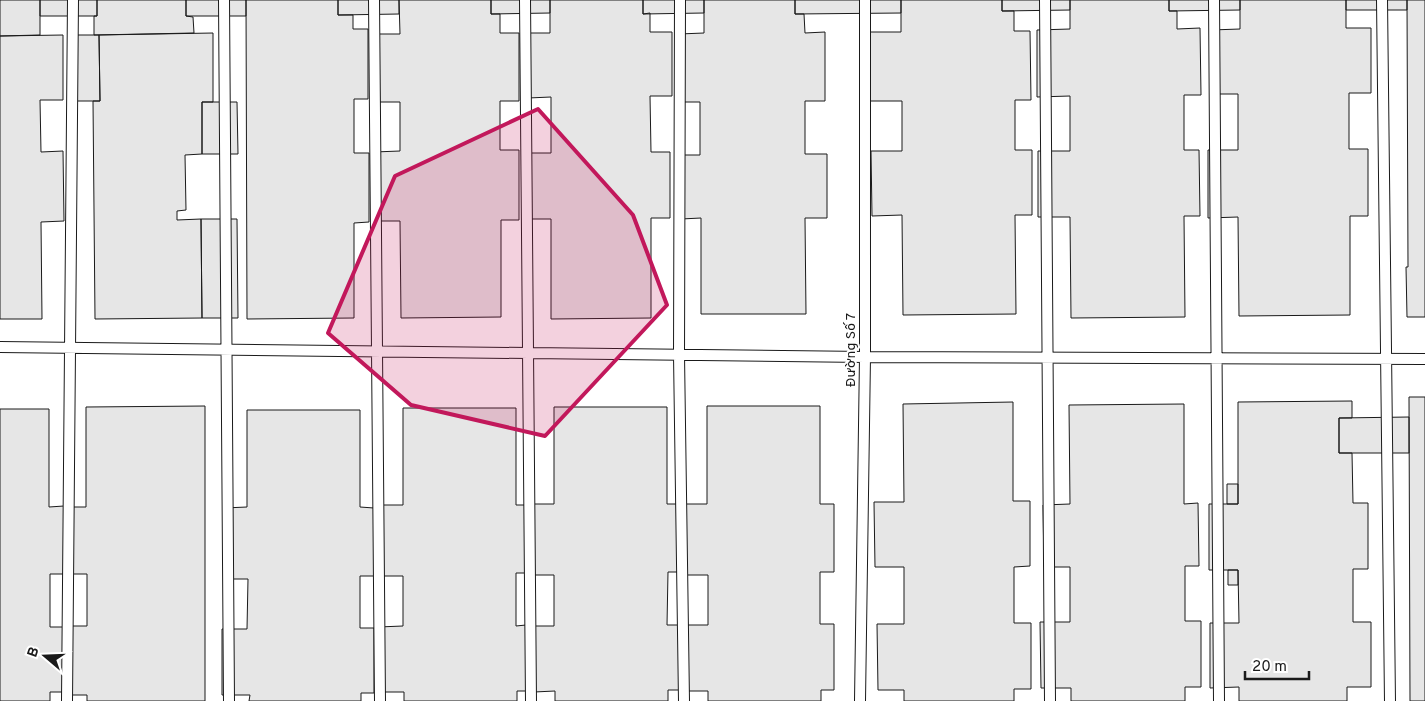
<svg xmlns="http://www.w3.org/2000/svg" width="1425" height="701" font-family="Overpass,sans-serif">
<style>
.building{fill:#e6e6e6;stroke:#1a1a1a}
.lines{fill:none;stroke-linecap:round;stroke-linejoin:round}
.service-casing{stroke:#1a1a1a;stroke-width:12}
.service{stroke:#fff;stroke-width:10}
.marked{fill:#c2185b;fill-opacity:0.2;stroke:#c2185b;stroke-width:4;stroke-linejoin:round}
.labels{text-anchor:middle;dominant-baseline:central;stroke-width:4;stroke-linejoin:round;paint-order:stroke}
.street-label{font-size:14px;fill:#1a1a1a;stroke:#fff}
</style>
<rect width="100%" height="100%" fill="#fff"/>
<path class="building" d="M 0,0 L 40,0 L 40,35 L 0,36 Z
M 40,0 L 97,0 L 97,16 L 40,16 Z
M 97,0 L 186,0 L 186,16 L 193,17 L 194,33 L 94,35 L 94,16 L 97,16 Z
M 186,0 L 246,0 L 246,16 L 186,16 Z
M 246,0 L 338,0 L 338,15 L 353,15 L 353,29 L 368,29 L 368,99 L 354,99 L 354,153 L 369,153 L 369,222 L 354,223 L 354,318 L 247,319 Z
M 338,0 L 399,0 L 399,14 L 338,15 Z
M 399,0 L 491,0 L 491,14 L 500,14 L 500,33 L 519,33 L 519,101 L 500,101 L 500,150 L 519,150 L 519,220 L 501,220 L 501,317 L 401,318 L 400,221 L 375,221 L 374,152 L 400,151 L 400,102 L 375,102 L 375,34 L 400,34 Z
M 491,0 L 550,0 L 550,13 L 491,14 Z
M 550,0 L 643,0 L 643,14 L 650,13 L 650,32 L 672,32 L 672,96 L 650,96 L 651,152 L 670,152 L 670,218 L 651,218 L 651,318 L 551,319 L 551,219 L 529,219 L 529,153 L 551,153 L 551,97 L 528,98 L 527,33 L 550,33 Z
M 643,0 L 704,0 L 704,13 L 643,14 Z
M 704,0 L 795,0 L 795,14 L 804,14 L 805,33 L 825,32 L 825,101 L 805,101 L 805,154 L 827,154 L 827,218 L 805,218 L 806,314 L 701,314 L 701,218 L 681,219 L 681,155 L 700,155 L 700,102 L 679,102 L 679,34 L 704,33 Z
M 795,0 L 901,0 L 901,13 L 795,14 Z
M 901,0 L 1002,0 L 1002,11 L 1014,11 L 1014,31 L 1030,31 L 1031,100 L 1015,100 L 1015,150 L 1032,150 L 1032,215 L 1015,215 L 1016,314 L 903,315 L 902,215 L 872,216 L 871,151 L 902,151 L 902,101 L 870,101 L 870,32 L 901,32 Z
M 1002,0 L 1070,0 L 1070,10 L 1002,11 Z
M 1070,0 L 1169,0 L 1169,11 L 1177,11 L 1177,29 L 1200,28 L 1201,95 L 1184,95 L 1184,150 L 1199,150 L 1200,216 L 1184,216 L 1185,317 L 1071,318 L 1070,217 L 1038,217 L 1038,151 L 1070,151 L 1070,96 L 1037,97 L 1037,30 L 1070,29 Z
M 1169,0 L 1240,0 L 1240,10 L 1169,11 Z
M 1240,0 L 1346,0 L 1346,28 L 1371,28 L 1371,93 L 1349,93 L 1349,149 L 1368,149 L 1368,216 L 1350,216 L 1350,315 L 1239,316 L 1238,217 L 1208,218 L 1208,150 L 1238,150 L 1238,94 L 1211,94 L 1211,30 L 1240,29 Z
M 1346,0 L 1407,0 L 1407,10 L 1346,10 Z
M 1407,0 L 1425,0 L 1425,317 L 1407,317 L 1406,267 L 1408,267 Z
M 213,33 L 213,102 L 202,102 L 202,154 L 185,155 L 186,210 L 177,211 L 177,220 L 201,219 L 202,318 L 95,319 L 93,101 L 100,101 L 99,35 Z
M 63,35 L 63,100 L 40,100 L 41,152 L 63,151 L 64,221 L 41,222 L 42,319 L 0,319 L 0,36 Z
M 72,35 L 99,35 L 100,101 L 72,101 Z
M 202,102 L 237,102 L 238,154 L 202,154 Z
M 201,219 L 237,219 L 238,318 L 202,318 Z
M 1409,397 L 1425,397 L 1425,701 L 1410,701 Z
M 1352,401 L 1352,418 L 1339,418 L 1339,453 L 1352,453 L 1353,503 L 1368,503 L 1368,569 L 1353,569 L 1353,622 L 1371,622 L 1371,687 L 1347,687 L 1347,701 L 1239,701 L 1239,687 L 1210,688 L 1210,623 L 1239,623 L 1238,570 L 1209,570 L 1209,504 L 1238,504 L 1238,402 Z
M 1013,402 L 1013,501 L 1030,501 L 1030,566 L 1014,567 L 1014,623 L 1031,623 L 1031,689 L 1014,689 L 1014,701 L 904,701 L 904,690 L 878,690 L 877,624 L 904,624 L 904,567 L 875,567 L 874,502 L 904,502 L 903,404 Z
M 1184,404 L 1184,504 L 1198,503 L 1199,566 L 1185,566 L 1185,621 L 1201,621 L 1201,687 L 1185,687 L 1185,701 L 1071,701 L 1071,688 L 1041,688 L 1040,622 L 1070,622 L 1070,567 L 1044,567 L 1043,505 L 1070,504 L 1069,405 Z
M 205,406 L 205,701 L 87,701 L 87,695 L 68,695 L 68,626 L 87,626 L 87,574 L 71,574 L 71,507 L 86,507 L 86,407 Z
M 707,406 L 820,406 L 820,504 L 834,504 L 834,572 L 820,572 L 820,624 L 834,624 L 834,690 L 821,690 L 821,701 L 708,701 L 708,691 L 682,691 L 682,625 L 708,625 L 708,575 L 684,575 L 684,504 L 707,504 Z
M 554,407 L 667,407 L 667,504 L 681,504 L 681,572 L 668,572 L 667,625 L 681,625 L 681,690 L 668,690 L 668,701 L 555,701 L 555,691 L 534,692 L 534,626 L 554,626 L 554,575 L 534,575 L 534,504 L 554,504 Z
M 403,408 L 516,408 L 516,505 L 527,505 L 527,573 L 516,573 L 516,626 L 526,625 L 526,691 L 517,691 L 517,701 L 404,701 L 404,692 L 378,692 L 378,627 L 403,626 L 403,576 L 380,576 L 380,505 L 403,505 Z
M 0,409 L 49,409 L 49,507 L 64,506 L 64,574 L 50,574 L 50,627 L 63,627 L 64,692 L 50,692 L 50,701 L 0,701 Z
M 247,410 L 360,410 L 360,507 L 374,508 L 374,576 L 360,576 L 360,628 L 374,628 L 374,693 L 361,693 L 361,701 L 249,701 L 250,695 L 222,695 L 222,629 L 247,629 L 248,579 L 224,579 L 224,508 L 247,507 Z
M 1409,417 L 1409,453 L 1339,453 L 1339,418 Z
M 1227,484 L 1238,484 L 1238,504 L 1227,504 Z
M 1228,570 L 1238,570 L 1238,585 L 1228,585 Z"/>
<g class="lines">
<g class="service-casing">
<path id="service" d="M 224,0 L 229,701
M 374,0 L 380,701
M 525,0 L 531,701
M 680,0 L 679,355 L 684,701
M 1045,0 L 1050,701
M 1214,0 L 1219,701
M 1382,0 L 1390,701
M 0,347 L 865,357 L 1425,359
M 67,701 L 73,0
M 860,701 L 865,357 L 865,0"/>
</g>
<use href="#service" class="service"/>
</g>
<path class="marked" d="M 538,109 L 633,215 L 667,305 L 545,436 L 411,405 L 328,333 L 395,176 Z"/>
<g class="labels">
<g class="street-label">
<text transform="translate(851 350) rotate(-90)">Đường Số 7</text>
</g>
</g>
<g transform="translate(45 656) rotate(289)" stroke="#ffffff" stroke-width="4" paint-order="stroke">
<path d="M0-4L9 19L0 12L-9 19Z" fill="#1a1a1a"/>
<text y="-8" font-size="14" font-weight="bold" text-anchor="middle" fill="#1a1a1a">B</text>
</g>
<path d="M1245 671v8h64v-8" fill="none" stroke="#1a1a1a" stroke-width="2.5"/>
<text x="1252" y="671" font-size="15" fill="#1a1a1a" stroke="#ffffff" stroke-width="4" paint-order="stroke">20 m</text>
</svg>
